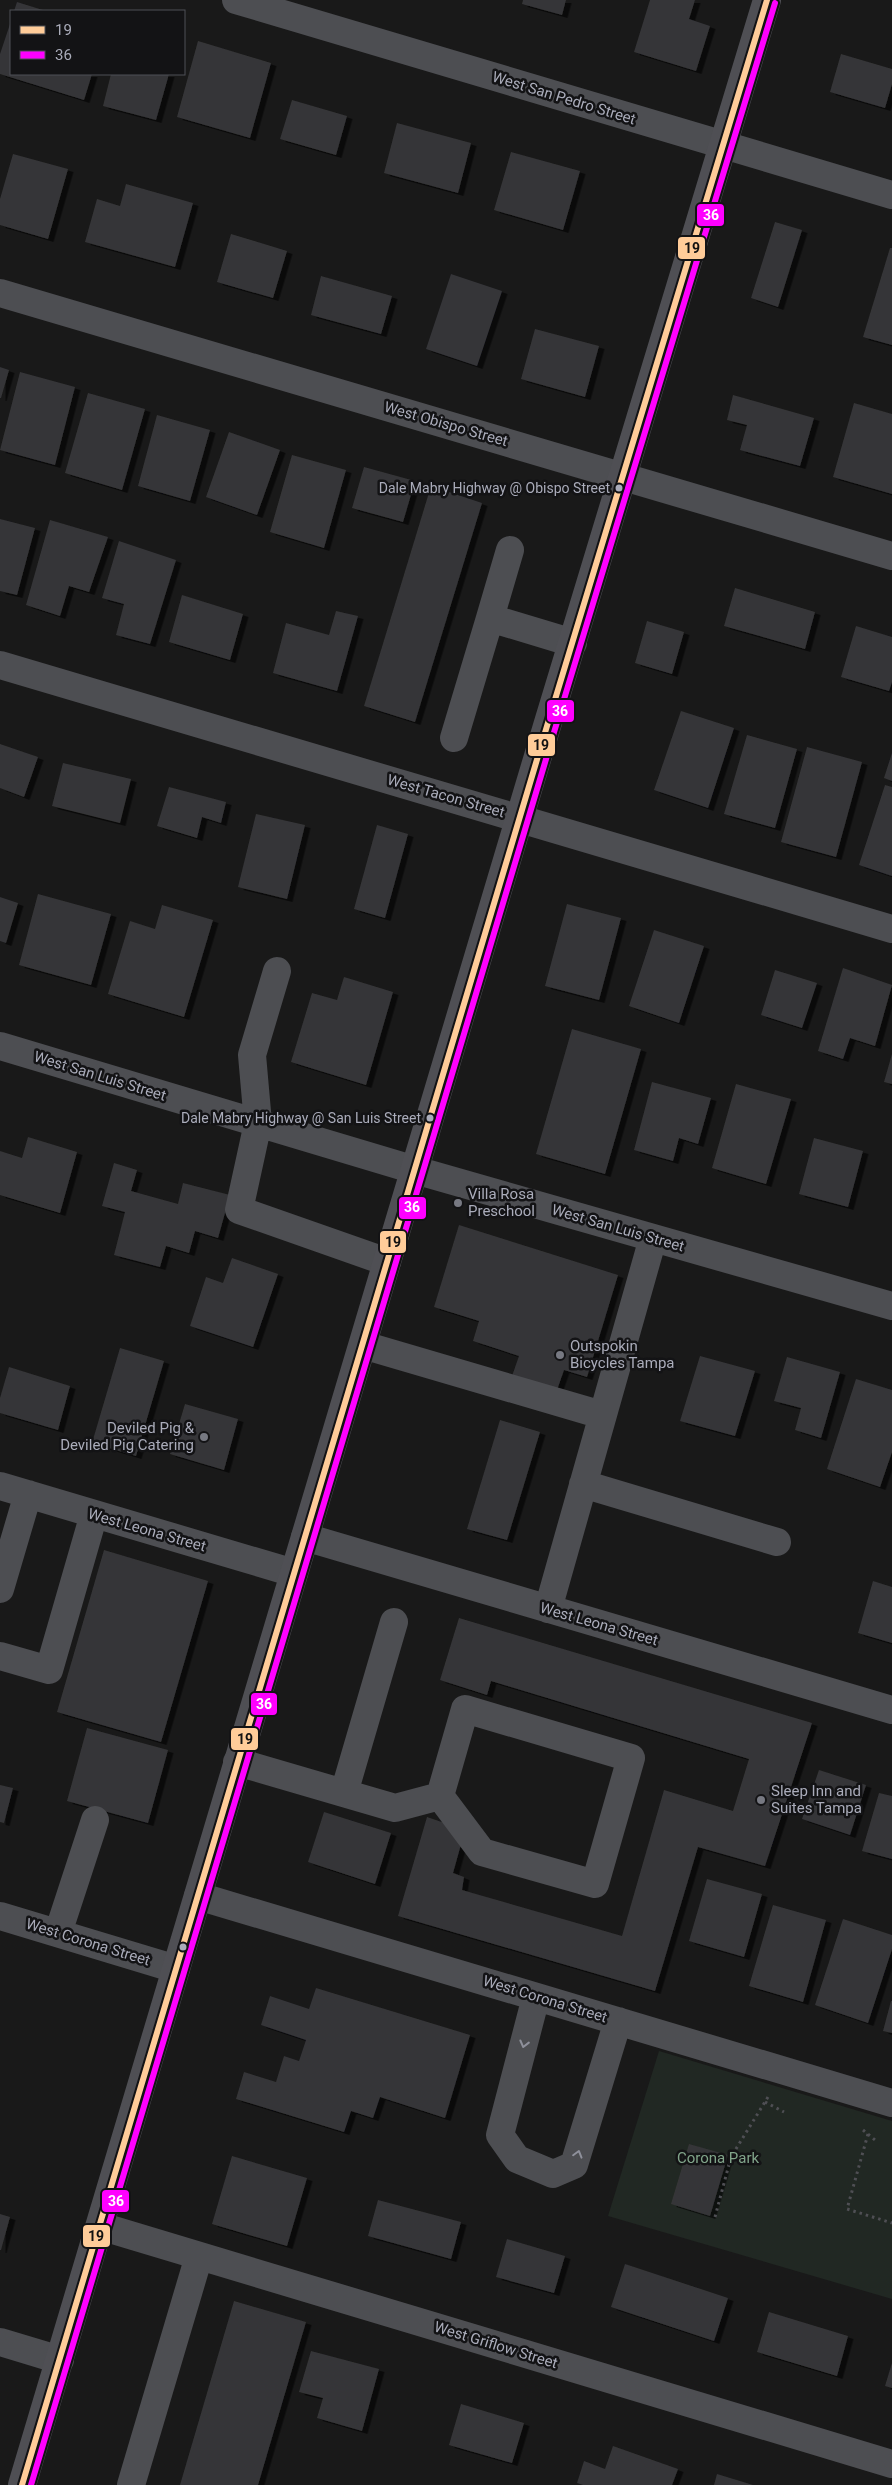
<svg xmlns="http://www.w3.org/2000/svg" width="892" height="2485" font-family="Roboto,sans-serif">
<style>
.green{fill:#212823}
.building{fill:#353537;filter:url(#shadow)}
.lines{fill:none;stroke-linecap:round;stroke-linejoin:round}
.path{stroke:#4f4f54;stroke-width:3;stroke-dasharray:2.5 4;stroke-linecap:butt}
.minor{stroke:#4d4e52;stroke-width:28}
.major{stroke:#4f4f54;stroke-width:28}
.bus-1-casing{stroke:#131315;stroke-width:10}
.bus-2-casing{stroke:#131315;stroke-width:10}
.bus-1{stroke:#fc9;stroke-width:6}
.bus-2{stroke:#f0f;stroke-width:6}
.oneway{stroke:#8e909b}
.bus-dot{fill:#aaacba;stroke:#131315;stroke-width:2}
.poi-dot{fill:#777982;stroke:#131315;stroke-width:2}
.labels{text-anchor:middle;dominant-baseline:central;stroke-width:5;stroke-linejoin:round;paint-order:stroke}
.bus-label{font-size:14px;fill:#aaacba;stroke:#131315;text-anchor:end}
.street-label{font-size:15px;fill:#aaacba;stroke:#131315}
.poi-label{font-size:15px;fill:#aaacba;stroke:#131315;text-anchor:start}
.park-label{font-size:15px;fill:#81a48a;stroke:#131315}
.line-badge{stroke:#131315;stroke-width:2}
.badge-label{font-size:14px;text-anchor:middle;font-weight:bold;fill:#fff}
.pale-badge-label{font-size:14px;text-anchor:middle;font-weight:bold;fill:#111}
</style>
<defs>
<filter id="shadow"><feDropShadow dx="5.5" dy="3" stdDeviation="0" flood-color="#0009"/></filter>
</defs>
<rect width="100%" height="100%" fill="#191919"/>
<path class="green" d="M 659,2051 L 892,2121 L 892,2299 L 608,2216 Z"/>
<path class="building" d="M 523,0 L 566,0 L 562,15 L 522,4 Z
M 650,0 L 695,0 L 689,19 L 710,26 L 696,71 L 634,52 Z
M 17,2 L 46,11 L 14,11 Z
M 11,21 L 11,74 L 92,74 L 84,100 L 0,74 L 0,54 Z
M 198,41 L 271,63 L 250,138 L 177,117 Z
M 841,54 L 892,69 L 892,84 L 885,108 L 830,92 Z
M 111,74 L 169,74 L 156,120 L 103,106 Z
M 292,100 L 347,116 L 336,155 L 280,139 Z
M 397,123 L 471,143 L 458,193 L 384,173 Z
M 511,152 L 580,171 L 563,230 L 494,210 Z
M 13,154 L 68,169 L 48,239 L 0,225 L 0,199 Z
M 126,184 L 193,203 L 175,267 L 85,242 L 97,199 L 120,206 Z
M 775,222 L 802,230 L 778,307 L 751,298 Z
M 231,234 L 287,251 L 273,298 L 217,282 Z
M 890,248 L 892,248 L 892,345 L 863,337 Z
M 451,274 L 502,291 L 477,366 L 426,349 Z
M 321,276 L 392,296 L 381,334 L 311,315 Z
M 535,329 L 599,346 L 585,397 L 521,379 Z
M 0,367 L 9,370 L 1,398 L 0,398 Z
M 20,372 L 75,387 L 55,465 L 0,450 Z
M 88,393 L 145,409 L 122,490 L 65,473 Z
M 733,395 L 814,418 L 800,466 L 740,450 L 747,425 L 727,420 Z
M 854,403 L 892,414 L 892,494 L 833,477 Z
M 157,415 L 210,430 L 190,501 L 138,486 Z
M 229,432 L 280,450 L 257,515 L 206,497 Z
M 292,455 L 346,470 L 324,548 L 270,532 Z
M 364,467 L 415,481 L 403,522 L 352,508 Z
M 431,486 L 482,503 L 415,722 L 364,706 Z
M 0,519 L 35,528 L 17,595 L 0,591 Z
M 50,520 L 108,537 L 89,592 L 69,586 L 60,616 L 26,605 Z
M 119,541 L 176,560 L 150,644 L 116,635 L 124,604 L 102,598 Z
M 735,588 L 815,612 L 805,649 L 724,626 Z
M 182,595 L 243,614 L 230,660 L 169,642 Z
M 336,611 L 358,616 L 337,691 L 273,673 L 286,623 L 329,635 Z
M 647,621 L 684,632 L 672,674 L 635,663 Z
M 856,626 L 892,637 L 892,682 L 889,691 L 841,677 Z
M 681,711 L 734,728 L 708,808 L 654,790 Z
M 747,735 L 797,749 L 775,828 L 724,814 Z
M 0,744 L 38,757 L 24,797 L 0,788 Z
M 807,747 L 862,762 L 836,857 L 781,842 Z
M 892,753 L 892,781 L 884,778 Z
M 63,763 L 131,779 L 120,823 L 52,806 Z
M 885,785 L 892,787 L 892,876 L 859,865 Z
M 169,787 L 226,802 L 221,823 L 202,817 L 197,838 L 157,826 Z
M 256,814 L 305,825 L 287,899 L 238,887 Z
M 377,825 L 408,834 L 385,918 L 354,909 Z
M 38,894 L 111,914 L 91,985 L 19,965 Z
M 0,897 L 18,903 L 6,943 L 0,941 Z
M 567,904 L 621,918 L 599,1000 L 545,986 Z
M 162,905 L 213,920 L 184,1017 L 108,994 L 130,921 L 155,929 Z
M 654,930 L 704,946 L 679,1023 L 629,1006 Z
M 843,968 L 892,985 L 875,1046 L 850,1038 L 843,1059 L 818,1051 Z
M 775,970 L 817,983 L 802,1028 L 761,1015 Z
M 344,977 L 393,992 L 366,1085 L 291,1062 L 312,993 L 337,1000 Z
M 572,1029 L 641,1049 L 605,1174 L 536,1154 Z
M 892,1054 L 892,1084 L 884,1082 Z
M 652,1082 L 711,1098 L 698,1144 L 679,1138 L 673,1161 L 634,1150 Z
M 736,1084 L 791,1099 L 766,1184 L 712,1168 Z
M 28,1137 L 77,1152 L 60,1213 L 0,1195 L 0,1151 L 22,1158 Z
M 814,1138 L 863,1151 L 848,1207 L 799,1194 Z
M 114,1163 L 137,1170 L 131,1191 L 178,1204 L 183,1183 L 230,1195 L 218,1238 L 195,1231 L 189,1253 L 166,1246 L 160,1267 L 114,1255 L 125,1212 L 102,1206 Z
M 459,1225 L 618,1275 L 587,1377 L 564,1370 L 557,1390 L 512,1376 L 519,1356 L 473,1341 L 479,1321 L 434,1307 Z
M 232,1258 L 278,1274 L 253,1347 L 190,1326 L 206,1277 L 223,1283 Z
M 120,1348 L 164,1361 L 136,1456 L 92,1443 Z
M 700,1356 L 755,1371 L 735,1436 L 680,1421 Z
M 787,1357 L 840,1372 L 821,1438 L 795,1430 L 801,1408 L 774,1401 Z
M 9,1367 L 70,1386 L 58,1430 L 0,1413 L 0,1398 Z
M 856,1379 L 892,1390 L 892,1452 L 880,1487 L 827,1469 Z
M 185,1404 L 238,1419 L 224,1470 L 170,1454 Z
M 500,1420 L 540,1432 L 507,1540 L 467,1529 Z
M 104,1550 L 208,1581 L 161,1742 L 57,1712 Z
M 873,1581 L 892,1587 L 892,1643 L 858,1633 Z
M 459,1618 L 812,1723 L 765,1866 L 698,1847 L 655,1991 L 398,1916 L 427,1817 L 465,1830 L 453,1873 L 464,1877 L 462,1890 L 622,1936 L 664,1790 L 733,1811 L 749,1759 L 491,1681 L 487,1695 L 440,1680 Z
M 87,1728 L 168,1750 L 148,1823 L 67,1801 Z
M 819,1770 L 866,1785 L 850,1835 L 802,1819 Z
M 0,1785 L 13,1788 L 4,1823 L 0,1822 Z
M 879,1793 L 892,1796 L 892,1859 L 862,1851 Z
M 324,1812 L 391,1833 L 375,1884 L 308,1862 Z
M 707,1879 L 762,1894 L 744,1957 L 689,1941 Z
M 773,1905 L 826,1920 L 803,2002 L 749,1986 Z
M 843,1919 L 892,1935 L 892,1949 L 868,2023 L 815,2005 Z
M 316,1988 L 470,2035 L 445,2118 L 380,2097 L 373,2118 L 351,2111 L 344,2132 L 236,2099 L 244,2072 L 276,2082 L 284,2056 L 299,2061 L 306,2040 L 261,2025 L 270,1996 L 309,2009 Z
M 891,2001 L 892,2001 L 892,2033 L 883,2031 Z
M 689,2144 L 728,2155 L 710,2216 L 671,2204 Z
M 232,2156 L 307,2178 L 287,2246 L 212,2224 Z
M 378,2200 L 461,2222 L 451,2259 L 368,2236 Z
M 0,2214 L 10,2217 L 1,2250 L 0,2250 Z
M 507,2239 L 565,2256 L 554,2293 L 496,2277 Z
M 625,2264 L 728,2298 L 714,2341 L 611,2307 Z
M 234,2301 L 306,2322 L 258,2485 L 180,2485 Z
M 769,2312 L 848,2336 L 837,2376 L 757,2352 Z
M 311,2351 L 379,2369 L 362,2431 L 317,2418 L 323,2398 L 299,2392 Z
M 892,2363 L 892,2388 L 885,2386 Z
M 461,2404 L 524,2423 L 512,2463 L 449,2445 Z
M 613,2446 L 678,2469 L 672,2485 L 583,2485 L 577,2483 L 584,2461 L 605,2469 Z
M 717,2474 L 753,2485 L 714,2485 Z"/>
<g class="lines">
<path class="path" d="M 765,2102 L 784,2112
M 863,2130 L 875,2140
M 868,2134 L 847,2209 L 892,2223
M 715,2217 L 731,2157 L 768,2097"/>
<path class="minor" d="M 236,0 L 892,195
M 0,293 L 892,556
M 490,618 L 510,550
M 0,665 L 892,929
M 454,738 L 490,618 L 573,643
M 277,971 L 252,1055 L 258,1123 L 239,1210 L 387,1262
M 0,1046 L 415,1170 L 892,1306
M 363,1345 L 602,1415
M 583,1484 L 777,1542
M 0,1486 L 294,1573
M 305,1537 L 892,1710
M 0,1589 L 28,1494
M 548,1609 L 653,1238
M 0,1656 L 49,1670 L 94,1514
M 237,1762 L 395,1808 L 440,1796 L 465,1709 L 631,1758 L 595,1884 L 482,1852 L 440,1796
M 344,1793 L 394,1622
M 198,1896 L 892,2103
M 0,1916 L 176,1969
M 58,1933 L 95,1820
M 536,1997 L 500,2135 L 517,2159 L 553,2174 L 574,2165 L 618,2021
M 100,2226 L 892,2464
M 0,2342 L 60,2360
M 131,2485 L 199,2256"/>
<path class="major" d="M 22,2485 L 547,726 L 767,0"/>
<g class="bus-1-casing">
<path id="bus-1" d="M 22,2485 L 547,726 L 767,0"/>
</g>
<g class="bus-2-casing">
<path id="bus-2" d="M 31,2485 L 555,729 L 775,3"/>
</g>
<use href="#bus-1" class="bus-1"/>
<use href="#bus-2" class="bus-2"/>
</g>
<defs><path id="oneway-chevron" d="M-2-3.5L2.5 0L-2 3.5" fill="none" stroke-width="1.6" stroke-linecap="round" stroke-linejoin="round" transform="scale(1.25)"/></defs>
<g class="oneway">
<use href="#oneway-chevron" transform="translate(524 2044) rotate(104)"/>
<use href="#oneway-chevron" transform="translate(578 2154) rotate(-74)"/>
</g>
<g class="bus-dot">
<circle cx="619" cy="488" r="4.5"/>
<circle cx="430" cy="1118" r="4.5"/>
<circle cx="183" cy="1947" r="4.5"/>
</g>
<g class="poi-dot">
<circle cx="458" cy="1203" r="5"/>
<circle cx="560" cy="1355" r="5"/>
<circle cx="204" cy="1437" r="5"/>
<circle cx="761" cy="1800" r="5"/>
</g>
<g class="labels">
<g class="bus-label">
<text x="610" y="488">Dale Mabry Highway @ Obispo Street</text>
<text x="421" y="1118">Dale Mabry Highway @ San Luis Street</text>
</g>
<g class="street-label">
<text transform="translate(564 98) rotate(17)">West San Pedro Street</text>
<text transform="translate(446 424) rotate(16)">West Obispo Street</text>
<text transform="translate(446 796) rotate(16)">West Tacon Street</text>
<text transform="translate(100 1076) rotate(17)">West San Luis Street</text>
<text transform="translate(618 1228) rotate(16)">West San Luis Street</text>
<text transform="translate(147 1530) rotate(16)">West Leona Street</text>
<text transform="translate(599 1624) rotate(16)">West Leona Street</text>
<text transform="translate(88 1942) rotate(17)">West Corona Street</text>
<text transform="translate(545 1999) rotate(17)">West Corona Street</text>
<text transform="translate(496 2345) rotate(17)">West Griflow Street</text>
</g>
<g class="poi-label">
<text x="468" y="1194">Villa Rosa<tspan x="468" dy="17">Preschool</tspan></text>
<text x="570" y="1346">Outspokin<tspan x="570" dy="17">Bicycles Tampa</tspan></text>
<text x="194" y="1428" text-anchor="end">Deviled Pig &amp;<tspan x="194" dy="17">Deviled Pig Catering</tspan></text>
<text x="771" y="1791">Sleep Inn and<tspan x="771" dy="17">Suites Tampa</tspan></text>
</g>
<g class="park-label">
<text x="718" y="2158">Corona Park</text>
</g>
</g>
<g class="line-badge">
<rect x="696" y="203" width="29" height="24" rx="5" fill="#f0f"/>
<rect x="677" y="236" width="29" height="24" rx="5" fill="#fc9"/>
<rect x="546" y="699" width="29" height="24" rx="5" fill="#f0f"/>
<rect x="527" y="733" width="29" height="24" rx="5" fill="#fc9"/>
<rect x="398" y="1196" width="29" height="24" rx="5" fill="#f0f"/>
<rect x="379" y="1230" width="28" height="24" rx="5" fill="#fc9"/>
<rect x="250" y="1692" width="28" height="24" rx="5" fill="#f0f"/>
<rect x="230" y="1727" width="29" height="24" rx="5" fill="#fc9"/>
<rect x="101" y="2189" width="29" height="24" rx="5" fill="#f0f"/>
<rect x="82" y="2224" width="29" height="24" rx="5" fill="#fc9"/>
</g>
<g class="badge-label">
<text x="711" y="220">36</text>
<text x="560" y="716">36</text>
<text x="412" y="1212">36</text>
<text x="264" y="1709">36</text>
<text x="116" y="2206">36</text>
</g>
<g class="pale-badge-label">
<text x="692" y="253">19</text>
<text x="541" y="750">19</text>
<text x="393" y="1247">19</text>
<text x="245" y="1744">19</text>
<text x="96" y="2241">19</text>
</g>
<rect x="10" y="10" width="175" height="65" fill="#131315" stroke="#4f5057"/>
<rect x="20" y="26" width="25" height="8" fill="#ffcc99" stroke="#4f5057"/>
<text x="55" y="35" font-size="15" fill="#aaacba">19</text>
<rect x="20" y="51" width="25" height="8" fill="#ff00ff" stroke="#4f5057"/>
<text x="55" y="60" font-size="15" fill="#aaacba">36</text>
</svg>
